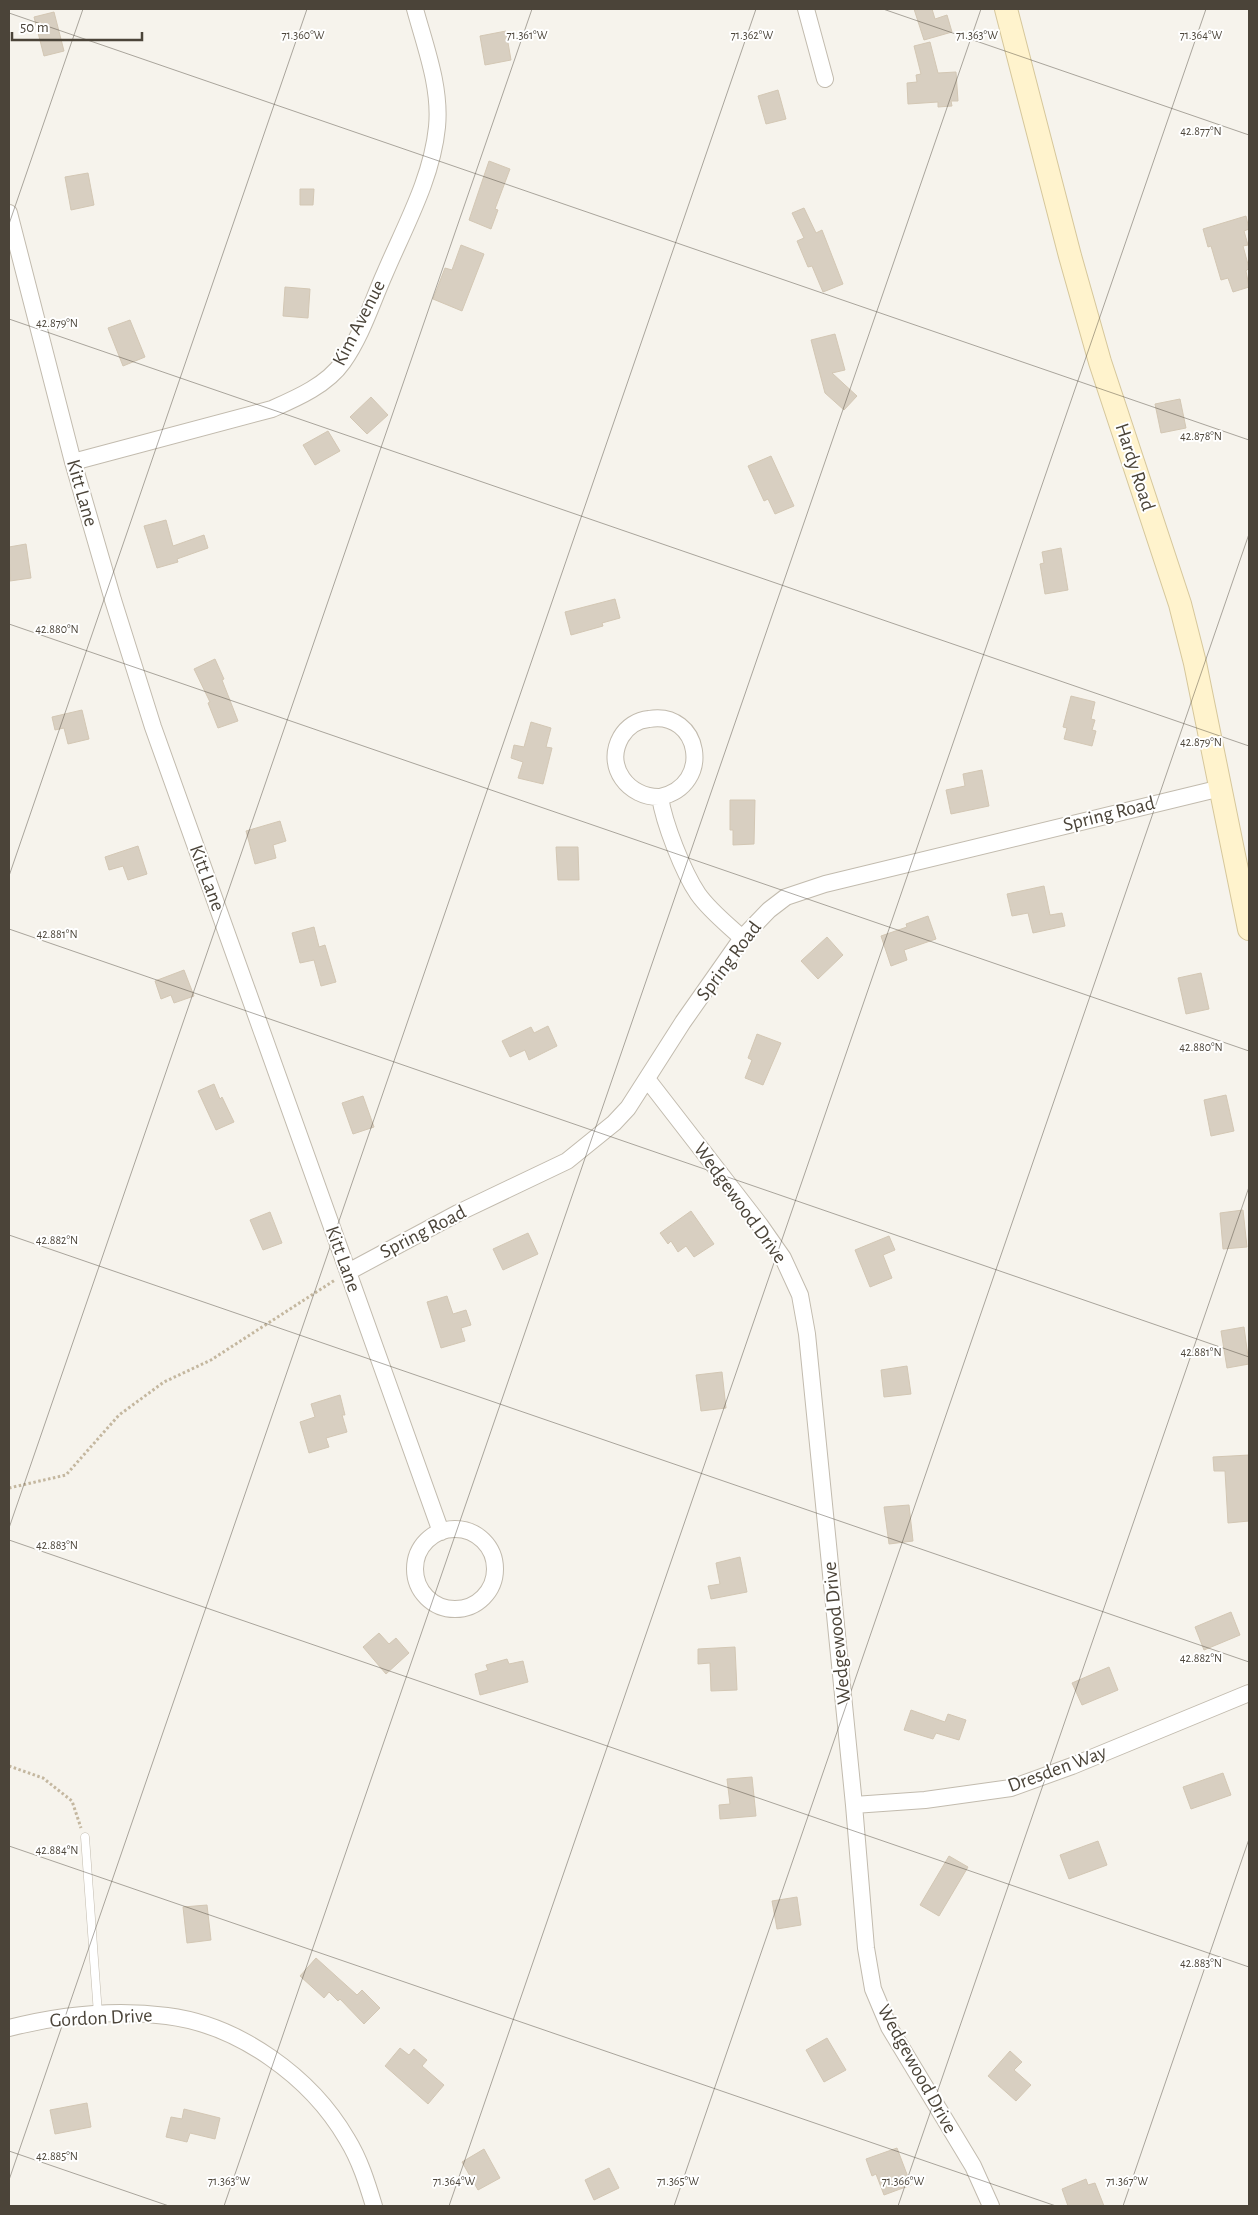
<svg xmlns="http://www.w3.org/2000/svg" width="1258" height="2215" font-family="'Alegreya Sans',sans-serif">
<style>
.building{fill:#d8cfc1;stroke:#d3c7b4}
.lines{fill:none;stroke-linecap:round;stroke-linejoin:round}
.lane-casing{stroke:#c2bbae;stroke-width:9}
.street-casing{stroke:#c2bbae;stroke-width:18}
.secondary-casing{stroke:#d6c79b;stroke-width:24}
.path{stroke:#c4b79f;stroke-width:3;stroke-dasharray:2.5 2.5;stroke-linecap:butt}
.lane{stroke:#fff;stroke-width:8}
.street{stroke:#fff;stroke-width:16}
.secondary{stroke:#fff3cd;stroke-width:22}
.ticks{fill:none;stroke:#4b4439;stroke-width:1;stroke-opacity:0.45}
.labels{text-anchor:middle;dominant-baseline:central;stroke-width:4;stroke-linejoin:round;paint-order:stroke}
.street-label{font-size:20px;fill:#4b4439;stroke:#fff}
.ticks-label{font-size:12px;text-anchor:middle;fill:#4b4439;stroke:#fff;stroke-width:4;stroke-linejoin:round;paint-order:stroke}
</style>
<rect width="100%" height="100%" fill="#f6f3ec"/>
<path class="building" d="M 914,9 L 932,9 L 935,19 L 947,15 L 952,32 L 924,40 Z
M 54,12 L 64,51 L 44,56 L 34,17 Z
M 506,31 L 511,60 L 485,65 L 480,36 Z
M 930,42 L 938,73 L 956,72 L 958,101 L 951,101 L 952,106 L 938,107 L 938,102 L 908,104 L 907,83 L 917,82 L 916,75 L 921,74 L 914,46 Z
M 778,90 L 786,119 L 766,124 L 758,96 Z
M 489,161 L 510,169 L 495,209 L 498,210 L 491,229 L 469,220 Z
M 88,173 L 94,205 L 71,210 L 65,177 Z
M 300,189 L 314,189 L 313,205 L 300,205 Z
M 804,208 L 816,233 L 822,230 L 843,284 L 823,292 L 812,266 L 808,267 L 797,241 L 804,238 L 792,213 Z
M 1246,216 L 1249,229 L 1244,231 L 1248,245 L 1243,246 L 1249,268 L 1246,271 L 1249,287 L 1233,292 L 1228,278 L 1221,280 L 1211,246 L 1208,247 L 1203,229 Z
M 461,245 L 484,254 L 462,311 L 433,299 L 445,268 L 452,270 Z
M 285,287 L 310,289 L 308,318 L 283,316 Z
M 130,320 L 145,357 L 123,366 L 108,328 Z
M 835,334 L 845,370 L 832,373 L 857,396 L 844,410 L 825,393 L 811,340 Z
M 371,397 L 388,415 L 367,434 L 350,417 Z
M 1180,399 L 1186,428 L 1161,433 L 1155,404 Z
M 328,431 L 340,451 L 315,465 L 303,445 Z
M 771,456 L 794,506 L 775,514 L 768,499 L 764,501 L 748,466 Z
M 166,520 L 173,546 L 204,535 L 208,548 L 177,559 L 178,562 L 157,568 L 144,526 Z
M 26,544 L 31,578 L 10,581 L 9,547 Z
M 1061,548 L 1068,590 L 1045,594 L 1040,564 L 1044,563 L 1042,552 Z
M 615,599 L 620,618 L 602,623 L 603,626 L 571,635 L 565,612 Z
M 215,659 L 224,679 L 222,680 L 238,721 L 218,728 L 208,703 L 210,702 L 194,669 Z
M 1071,696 L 1095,702 L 1091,719 L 1095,720 L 1092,730 L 1096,731 L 1092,746 L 1064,739 L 1067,728 L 1063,727 Z
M 82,710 L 89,739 L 68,744 L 64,728 L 55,730 L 52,717 Z
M 531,722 L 551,728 L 546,747 L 552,748 L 543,784 L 518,778 L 523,762 L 511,758 L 514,745 L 524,747 Z
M 982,770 L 989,806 L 951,814 L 946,790 L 965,786 L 963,774 Z
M 730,800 L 755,800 L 754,844 L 733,845 L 733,830 L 730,830 Z
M 280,821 L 286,841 L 273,845 L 276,858 L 255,864 L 246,831 Z
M 138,846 L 147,874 L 128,880 L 123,866 L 109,870 L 105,857 Z
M 556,847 L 578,847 L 579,880 L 558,880 Z
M 1044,886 L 1050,915 L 1062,913 L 1065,926 L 1033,933 L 1028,913 L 1012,916 L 1007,894 Z
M 928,916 L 936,939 L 904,950 L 907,960 L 891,966 L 881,936 L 907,927 L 906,924 Z
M 314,927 L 319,947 L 325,945 L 336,982 L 321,986 L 314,960 L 300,963 L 292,933 Z
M 827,937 L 843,955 L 818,979 L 801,961 Z
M 184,970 L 194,996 L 174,1003 L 171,995 L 161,999 L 155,981 Z
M 1201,973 L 1209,1009 L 1186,1014 L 1178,978 Z
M 548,1026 L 557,1046 L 529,1060 L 525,1050 L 510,1057 L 502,1041 L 531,1027 L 534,1033 Z
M 757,1034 L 781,1043 L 763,1085 L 745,1078 L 752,1060 L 748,1058 Z
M 214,1084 L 220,1099 L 222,1097 L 234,1122 L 216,1130 L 198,1091 Z
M 1226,1095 L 1234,1131 L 1211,1136 L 1204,1100 Z
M 363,1096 L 374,1127 L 353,1134 L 342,1103 Z
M 1243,1210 L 1247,1247 L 1223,1249 L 1220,1213 Z
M 691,1211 L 714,1244 L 694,1257 L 686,1246 L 678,1252 L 671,1241 L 668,1244 L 660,1233 Z
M 270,1212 L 282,1243 L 263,1250 L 250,1220 Z
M 528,1233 L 538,1254 L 503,1270 L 493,1249 Z
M 889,1236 L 895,1250 L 883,1255 L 892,1278 L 870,1287 L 855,1250 Z
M 447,1296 L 453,1314 L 466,1310 L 471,1325 L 461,1328 L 465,1341 L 441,1348 L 427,1302 Z
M 1244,1327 L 1249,1364 L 1227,1368 L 1221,1331 Z
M 907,1366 L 911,1394 L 884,1397 L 881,1370 Z
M 722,1372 L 726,1408 L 701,1411 L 696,1375 Z
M 340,1395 L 345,1415 L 342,1415 L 347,1432 L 326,1438 L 329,1447 L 309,1453 L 300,1422 L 315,1417 L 311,1404 Z
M 1249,1455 L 1249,1521 L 1228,1523 L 1225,1471 L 1214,1471 L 1213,1457 Z
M 909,1505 L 913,1541 L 889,1544 L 884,1507 Z
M 740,1557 L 747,1592 L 711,1599 L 708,1586 L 720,1584 L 716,1563 Z
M 1231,1612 L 1240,1635 L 1204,1650 L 1195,1627 Z
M 379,1633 L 389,1644 L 396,1638 L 409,1653 L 386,1674 L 363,1647 Z
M 735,1647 L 737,1690 L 711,1691 L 710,1663 L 698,1664 L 698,1649 Z
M 507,1659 L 509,1664 L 523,1661 L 528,1682 L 480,1695 L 475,1674 L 488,1670 L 486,1665 Z
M 1109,1667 L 1118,1690 L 1082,1705 L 1072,1683 Z
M 911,1710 L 945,1722 L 948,1714 L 966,1720 L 959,1740 L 936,1733 L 933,1739 L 904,1730 Z
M 1223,1773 L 1231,1795 L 1191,1809 L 1183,1787 Z
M 752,1777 L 756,1816 L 720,1819 L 719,1805 L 730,1804 L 727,1779 Z
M 1098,1841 L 1107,1865 L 1069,1879 L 1060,1855 Z
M 949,1856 L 968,1867 L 939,1916 L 920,1905 Z
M 797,1897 L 801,1925 L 777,1929 L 772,1901 Z
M 207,1905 L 211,1940 L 187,1943 L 183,1907 Z
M 316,1958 L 357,1995 L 362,1990 L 380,2008 L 364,2024 L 340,1999 L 338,2001 L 329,1992 L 324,1998 L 300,1976 Z
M 827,2038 L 846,2070 L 824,2082 L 806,2050 Z
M 400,2048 L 409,2055 L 414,2049 L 427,2060 L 422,2066 L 444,2085 L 428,2104 L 385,2066 Z
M 1010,2051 L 1022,2062 L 1014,2070 L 1031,2085 L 1016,2101 L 988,2076 Z
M 87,2103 L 91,2127 L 55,2134 L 50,2110 Z
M 184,2109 L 220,2118 L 215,2139 L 190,2133 L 187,2142 L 166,2137 L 171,2117 L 182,2119 Z
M 897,2148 L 911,2185 L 884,2195 L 876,2174 L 872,2176 L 866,2159 Z
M 484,2149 L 500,2178 L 478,2190 L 462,2162 Z
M 609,2168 L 619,2188 L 594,2200 L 585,2180 Z
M 1086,2179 L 1088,2185 L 1095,2183 L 1104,2206 L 1068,2206 L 1062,2189 Z"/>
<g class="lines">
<g class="lane-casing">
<path id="lane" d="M 85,1837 L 98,2014"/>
</g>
<g class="street-casing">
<path id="street" d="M 806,9 L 825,79
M 9,213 L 73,462 L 113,600 L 153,727 L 441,1532
M 73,462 L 272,409 C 297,398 327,385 343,362 C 362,335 372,302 385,273 C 405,226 432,178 437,127 C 441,87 425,46 415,9
M 660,797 C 714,785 700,710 649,719 C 637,720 627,727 621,737 C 604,767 629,798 660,797 C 664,823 683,872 698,894 C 710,911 727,924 742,938
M 647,1079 L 760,1225 L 783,1258 L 800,1295 L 807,1334 L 854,1805 L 866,1948 L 873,1989 L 889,2027 L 973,2166 L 991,2206
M 348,1272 L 458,1213 L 567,1161 L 614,1123 L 628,1108 L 683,1022 L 742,938 L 769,910 L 786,897 L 825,884 L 1221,788
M415 1569a40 40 0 1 1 80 0a40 40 0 1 1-80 0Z
M 854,1805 L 925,1800 L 1011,1788 L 1072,1766 L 1249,1693
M 9,2028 C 60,2015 115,2009 167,2016 C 239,2025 311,2077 347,2139 C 360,2160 367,2183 374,2206"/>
</g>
<g class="secondary-casing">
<path id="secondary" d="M 1006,9 L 1070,256 L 1100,362 L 1180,604 L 1195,663 L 1249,929"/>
</g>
<path class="path" d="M 9,1488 L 66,1475 L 119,1415 L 164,1382 L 211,1360 L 335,1280
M 9,1766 L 43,1778 L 72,1801 L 81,1828"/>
<use href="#lane" class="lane"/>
<use href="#street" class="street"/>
<use href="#secondary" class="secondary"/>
</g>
<path class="ticks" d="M 883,9 L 1249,135M 9,13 L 1249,440M 9,224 L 83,9M 9,319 L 1249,746M 9,624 L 1249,1051M 9,876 L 307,9M 9,929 L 1249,1357M 9,1235 L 1249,1662M 9,1528 L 532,9M 9,1540 L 1249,1967M 9,1846 L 1056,2206M 9,2151 L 169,2206M 9,2180 L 756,9M 224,2206 L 981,9M 449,2206 L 1206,9M 674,2206 L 1249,534M 898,2206 L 1249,1187M 1123,2206 L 1249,1839"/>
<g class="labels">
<g class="street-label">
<text transform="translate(359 323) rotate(-63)">Kim Avenue</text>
<text transform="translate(1135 467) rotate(72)">Hardy Road</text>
<text transform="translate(82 493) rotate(74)">Kitt Lane</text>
<text transform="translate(1109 814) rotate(-14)">Spring Road</text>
<text transform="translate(207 878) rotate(70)">Kitt Lane</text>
<text transform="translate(729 961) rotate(-53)">Spring Road</text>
<text transform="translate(740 1203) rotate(54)">Wedgewood Drive</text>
<text transform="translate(423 1232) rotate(-27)">Spring Road</text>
<text transform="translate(343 1259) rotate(70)">Kitt Lane</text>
<text transform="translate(837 1633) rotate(-96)">Wedgewood Drive</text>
<text transform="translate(1057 1769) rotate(-20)">Dresden Way</text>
<text transform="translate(101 2018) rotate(-3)">Gordon Drive</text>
<text transform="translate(917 2069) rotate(61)">Wedgewood Drive</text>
</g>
</g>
<g class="ticks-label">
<text x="303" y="39">71.360°W</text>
<text x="527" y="39">71.361°W</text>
<text x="1201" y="39">71.364°W</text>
<text x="752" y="39">71.362°W</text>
<text x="977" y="39">71.363°W</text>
<text x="1201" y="135">42.877°N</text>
<text x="57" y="327">42.879°N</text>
<text x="1201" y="440">42.878°N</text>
<text x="57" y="633">42.880°N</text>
<text x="1201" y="746">42.879°N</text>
<text x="57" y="938">42.881°N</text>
<text x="1201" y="1051">42.880°N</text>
<text x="57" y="1244">42.882°N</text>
<text x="1201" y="1356">42.881°N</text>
<text x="57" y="1549">42.883°N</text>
<text x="1201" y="1662">42.882°N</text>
<text x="57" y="1854">42.884°N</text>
<text x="1201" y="1967">42.883°N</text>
<text x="57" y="2160">42.885°N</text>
<text x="229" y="2185">71.363°W</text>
<text x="454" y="2185">71.364°W</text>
<text x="678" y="2185">71.365°W</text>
<text x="903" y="2185">71.366°W</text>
<text x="1127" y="2185">71.367°W</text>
</g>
<rect width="1258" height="2215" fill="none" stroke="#4b4439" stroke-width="20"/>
<path d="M12 32v8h130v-8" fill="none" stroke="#4b4439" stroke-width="2.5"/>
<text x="20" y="32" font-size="15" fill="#4b4439" stroke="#ffffff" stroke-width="4" paint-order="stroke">50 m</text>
</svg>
